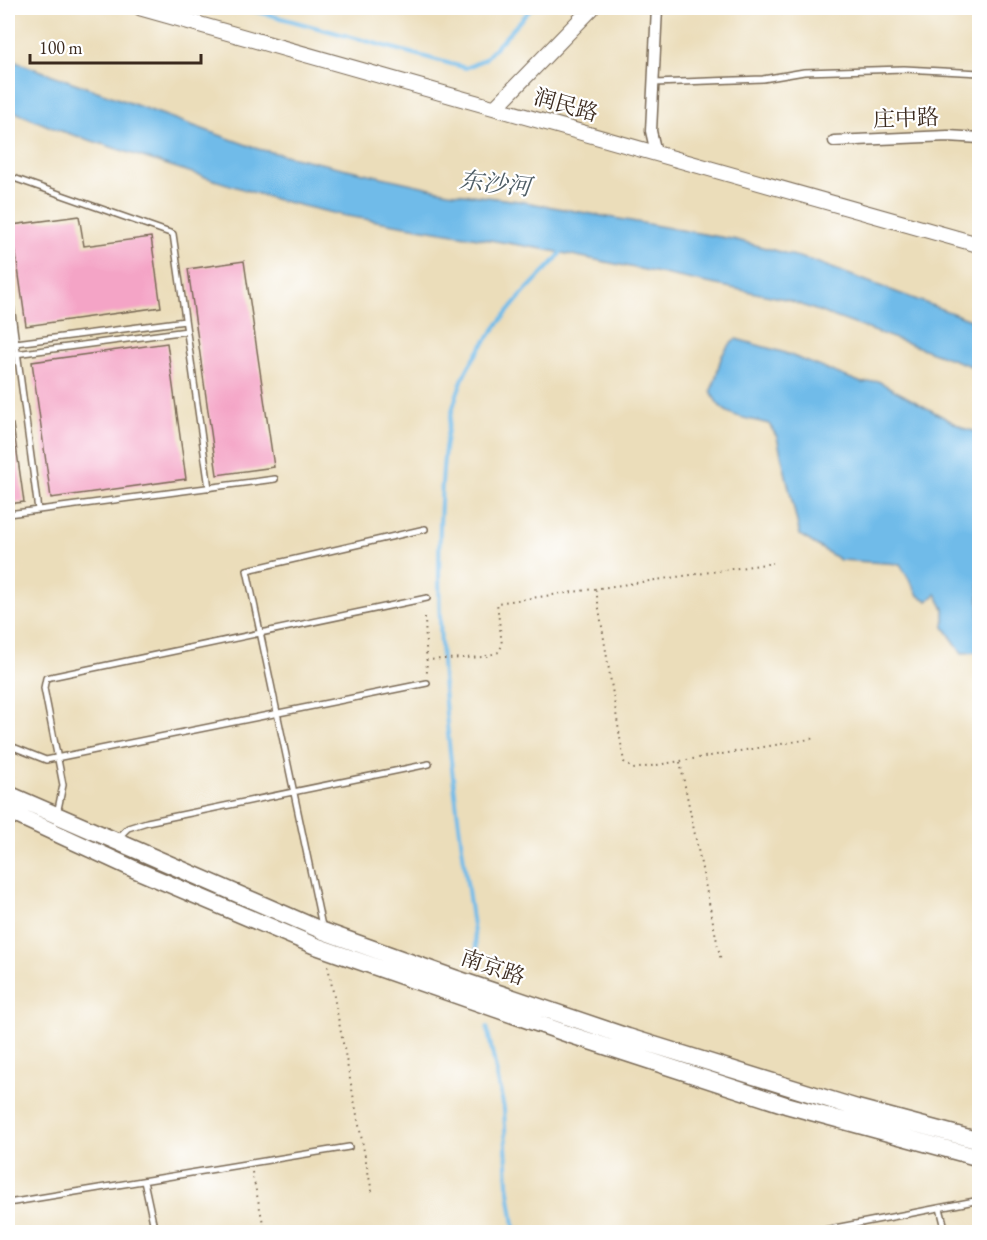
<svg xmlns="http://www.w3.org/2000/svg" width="987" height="1240" font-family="'EB Garamond','Noto Serif SC',serif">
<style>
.water{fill:#70bbe9;stroke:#567284;stroke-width:1.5}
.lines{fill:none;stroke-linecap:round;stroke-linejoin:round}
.stream{stroke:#70bbe9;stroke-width:4}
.building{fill:#f4a4c6}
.lane-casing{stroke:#796955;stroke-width:8}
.street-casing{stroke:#796955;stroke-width:13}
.secondary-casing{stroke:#796955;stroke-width:17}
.primary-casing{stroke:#796955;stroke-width:19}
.path{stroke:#796955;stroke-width:2;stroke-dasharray:1.5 4.5;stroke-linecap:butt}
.lane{stroke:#fff;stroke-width:5}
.street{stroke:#fff;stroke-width:10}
.secondary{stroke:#fff;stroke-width:15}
.primary{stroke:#fff;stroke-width:16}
.labels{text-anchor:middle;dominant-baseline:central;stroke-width:4.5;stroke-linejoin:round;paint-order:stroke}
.street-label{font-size:22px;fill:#3b2a1e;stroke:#fff}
.water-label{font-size:24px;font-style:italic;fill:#4e5d65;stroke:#fff}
</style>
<rect width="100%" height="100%" fill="#fff"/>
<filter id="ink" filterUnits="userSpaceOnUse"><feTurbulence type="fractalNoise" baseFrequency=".0167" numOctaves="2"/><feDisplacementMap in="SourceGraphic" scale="12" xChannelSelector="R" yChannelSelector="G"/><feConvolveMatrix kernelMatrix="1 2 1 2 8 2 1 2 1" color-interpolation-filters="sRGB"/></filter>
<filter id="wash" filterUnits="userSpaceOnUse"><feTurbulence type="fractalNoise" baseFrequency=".008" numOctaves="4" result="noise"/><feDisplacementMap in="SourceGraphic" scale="24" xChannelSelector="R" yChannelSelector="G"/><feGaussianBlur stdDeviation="1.35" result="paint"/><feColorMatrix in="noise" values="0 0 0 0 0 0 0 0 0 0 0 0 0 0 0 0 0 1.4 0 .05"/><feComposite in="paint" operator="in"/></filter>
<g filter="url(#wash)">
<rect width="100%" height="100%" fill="#ebddba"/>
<path class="water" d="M 8,59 L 258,149 L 448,192 L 519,201 L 737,240 L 813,261 L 979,323 L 979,369 L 785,299 L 543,249 L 341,215 L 274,199 L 58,130 L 8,109 Z
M 736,339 L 782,352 L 862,383 L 878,381 L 965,429 L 979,432 L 979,652 L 962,653 L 944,627 L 944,609 L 936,594 L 928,601 L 918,595 L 900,564 L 840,560 L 800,535 L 777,437 L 769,424 C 744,417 719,418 711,390 C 722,369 714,357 736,339 Z"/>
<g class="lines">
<path class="stream" d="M 244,8 L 466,68 L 485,59 L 532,8
M 477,955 C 457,808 434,675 440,526 C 442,475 443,426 463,378 C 474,352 515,301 536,280 C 546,269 555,263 563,249
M 487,1027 L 504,1109 L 508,1184 L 515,1232"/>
</g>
<g id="blocks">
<path class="building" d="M 79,216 L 84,246 L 151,237 L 161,307 L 26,326 L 12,225 Z
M 244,261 L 274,467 L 217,475 L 188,269 Z
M 167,343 L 186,479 L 51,498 L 32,362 Z
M 8,424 L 13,424 L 24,502 L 8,504 Z"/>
</g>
</g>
<g filter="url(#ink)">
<use href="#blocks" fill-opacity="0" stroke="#796955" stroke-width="1.5"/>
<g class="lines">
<g class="lane-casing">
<path id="lane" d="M 654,83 L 763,79 L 804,72 L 904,69 L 980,73
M 8,176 L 173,234 L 209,488
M 8,283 L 38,510
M 8,344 L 185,321
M 8,355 L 187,331
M 8,514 L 275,479
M 8,745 L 46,760 L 427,683
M 57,814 L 63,785 L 44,688 L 46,678 L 427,598
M 118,838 L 128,828 L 147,822 L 429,764
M 322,926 L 247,570 L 425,529
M 144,1181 L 155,1232
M 8,1203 L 349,1147
M 940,1208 L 946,1232
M 814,1232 L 980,1200"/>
</g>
<g class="street-casing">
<path id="street" d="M 834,141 L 948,136 L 980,138
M 656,153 L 651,131 L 657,8"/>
</g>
<g class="secondary-casing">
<path id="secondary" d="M 141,8 L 980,245
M 495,108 L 592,8"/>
</g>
<g class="primary-casing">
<path id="primary" d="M 8,794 L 323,931 L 454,978 L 628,1037 L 857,1108 L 980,1141
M 8,811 L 136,870 L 313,945 L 571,1035 L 786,1105 L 980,1158"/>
</g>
<path class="path" d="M 596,590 L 624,762 L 633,769 L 816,738
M 425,617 L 427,674
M 426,660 L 483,657 L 499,652 L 502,645 L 497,603 L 773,563
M 680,762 L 721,961
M 328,966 L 372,1192
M 252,1172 L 265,1232"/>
<use href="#lane" class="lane"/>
<use href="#street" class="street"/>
<use href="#secondary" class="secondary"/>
<use href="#primary" class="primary"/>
</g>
</g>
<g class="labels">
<g class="street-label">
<text transform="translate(566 105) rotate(16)">润民路</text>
<text transform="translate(906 118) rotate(-2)">庄中路</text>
<text transform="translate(493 967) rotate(19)">南京路</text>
</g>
<g class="water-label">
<text transform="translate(495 183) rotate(6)">东沙河</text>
</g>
</g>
<rect width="987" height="1240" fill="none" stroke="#fff" stroke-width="30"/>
<path d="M30 54v9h171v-9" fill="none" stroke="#3b2a1e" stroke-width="3"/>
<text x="39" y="54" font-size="18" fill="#3b2a1e" stroke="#ffffff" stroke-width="4.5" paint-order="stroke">100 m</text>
</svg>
